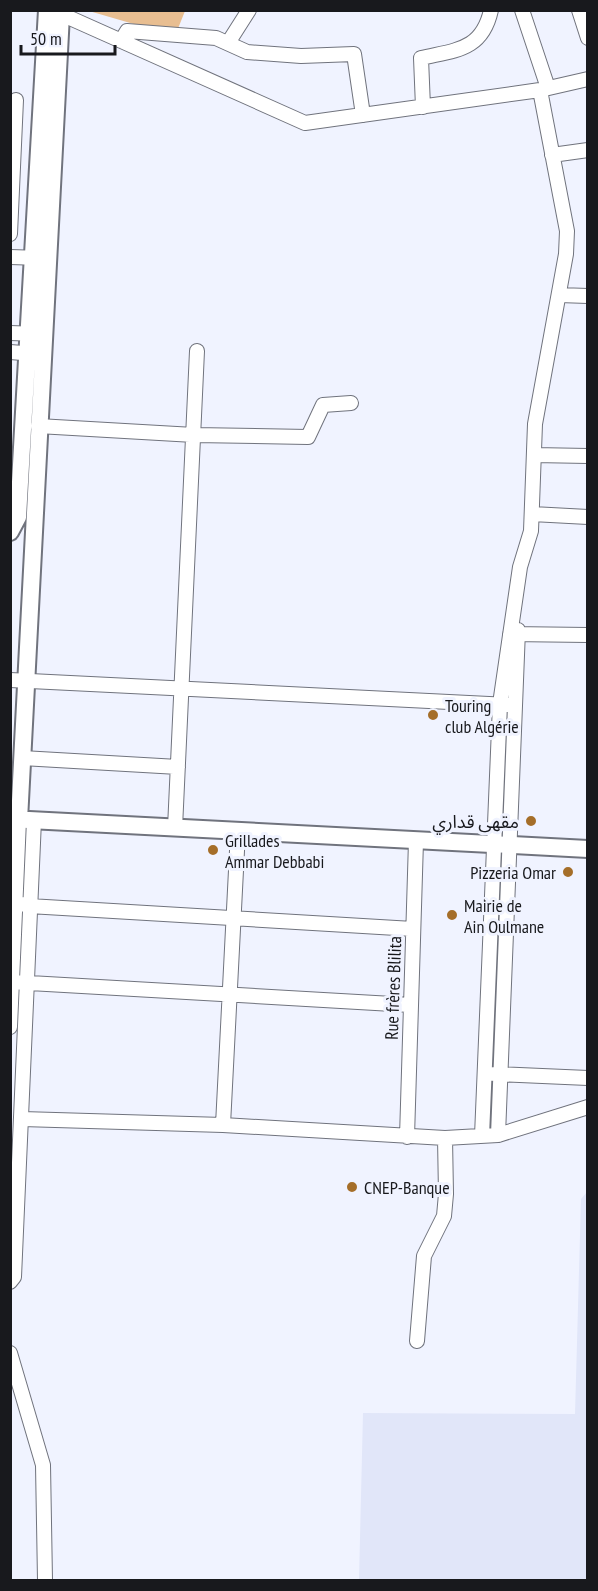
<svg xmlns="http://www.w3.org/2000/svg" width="598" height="1591" font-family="'PT Sans Narrow','Noto Sans Arabic',sans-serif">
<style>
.built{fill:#e1e6f9}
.green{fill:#e8be91}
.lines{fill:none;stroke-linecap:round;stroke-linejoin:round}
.minor-casing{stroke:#70737d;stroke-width:16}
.major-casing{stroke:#70737d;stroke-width:20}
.minor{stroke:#fff;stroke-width:14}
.major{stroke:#fff;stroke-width:16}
.poi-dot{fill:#a56e29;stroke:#f0f3ff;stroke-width:2}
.labels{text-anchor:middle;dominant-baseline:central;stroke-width:6;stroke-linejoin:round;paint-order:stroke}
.poi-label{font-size:18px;fill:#18191d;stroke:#f0f3ff;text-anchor:start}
.street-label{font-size:18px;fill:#18191d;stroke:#f0f3ff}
</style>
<rect width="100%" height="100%" fill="#f0f3ff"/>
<path class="built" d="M 587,1192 L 587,1580 L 359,1580 L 363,1413 L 575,1414 L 581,1199 Z"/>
<path class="green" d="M 89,11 L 185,11 L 175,36 Z"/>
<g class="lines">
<g class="minor-casing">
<path id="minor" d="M 522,10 L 548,88
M 579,10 L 588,38
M 61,14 L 305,123 L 540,90 L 567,231 L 566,254 L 535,424 L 531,531 L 520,567 L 500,704 L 482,1136
M 121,41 L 127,31 L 216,38 L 247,52 L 301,56 L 354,54 L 363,115
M 228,43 L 249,10
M 540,90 L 588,79
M 423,107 L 421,58 C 455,50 482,51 491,10
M 552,155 L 588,150
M 10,234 L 16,100
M 10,257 L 41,258
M 559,295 L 588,296
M 10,333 L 38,334
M 10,352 L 35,354
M 38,426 L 194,435 L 308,437 L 323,405 L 351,403
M 534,455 L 588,456
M 532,514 L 588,517
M 510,634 L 588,635
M 10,680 L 509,705
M 22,758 L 178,767
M 175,828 L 197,351
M 10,901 L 29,906 L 413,929
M 12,982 L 410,1005
M 10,1027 L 19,820
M 494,1074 L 588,1078
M 22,1119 L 223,1125 L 445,1138 L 498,1135 L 588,1107
M 223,1125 L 238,831
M 498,1135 L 518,630
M 407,1137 L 416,841
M 10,1282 L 14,1277 L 34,820
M 417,1341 L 424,1256 L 444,1216 L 446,1194 L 445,1138
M 10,1353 L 43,1465 L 45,1580"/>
</g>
<g class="major-casing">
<path id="major" d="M 10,532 L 18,517 L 47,10
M 10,819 L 588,849
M 19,820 L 61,14 L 56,10"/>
</g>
<use href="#minor" class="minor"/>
<use href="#major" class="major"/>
</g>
<g class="poi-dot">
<circle cx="433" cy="715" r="6"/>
<circle cx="531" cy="821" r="6"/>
<circle cx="213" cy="850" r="6"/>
<circle cx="568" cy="872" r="6"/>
<circle cx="452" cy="915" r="6"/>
<circle cx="352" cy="1187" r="6"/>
</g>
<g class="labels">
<g class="poi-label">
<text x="445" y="705">Touring<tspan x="445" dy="21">club Algérie</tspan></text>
<text x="519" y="821" text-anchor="end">مقهى قداري</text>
<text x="225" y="840">Grillades<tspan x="225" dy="21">Ammar Debbabi</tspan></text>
<text x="556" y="872" text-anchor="end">Pizzeria Omar</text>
<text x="464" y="905">Mairie de<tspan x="464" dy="21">Ain Oulmane</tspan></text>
<text x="364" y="1187">CNEP-Banque</text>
</g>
<g class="street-label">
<text transform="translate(393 988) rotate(-88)">Rue frères Blilita</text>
</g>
</g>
<rect width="598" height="1591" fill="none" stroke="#18191d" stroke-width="24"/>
<path d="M21 45v9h94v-9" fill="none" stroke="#18191d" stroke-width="3"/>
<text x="30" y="45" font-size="18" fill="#18191d" stroke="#f0f3ff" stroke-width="4.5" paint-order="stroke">50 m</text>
</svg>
